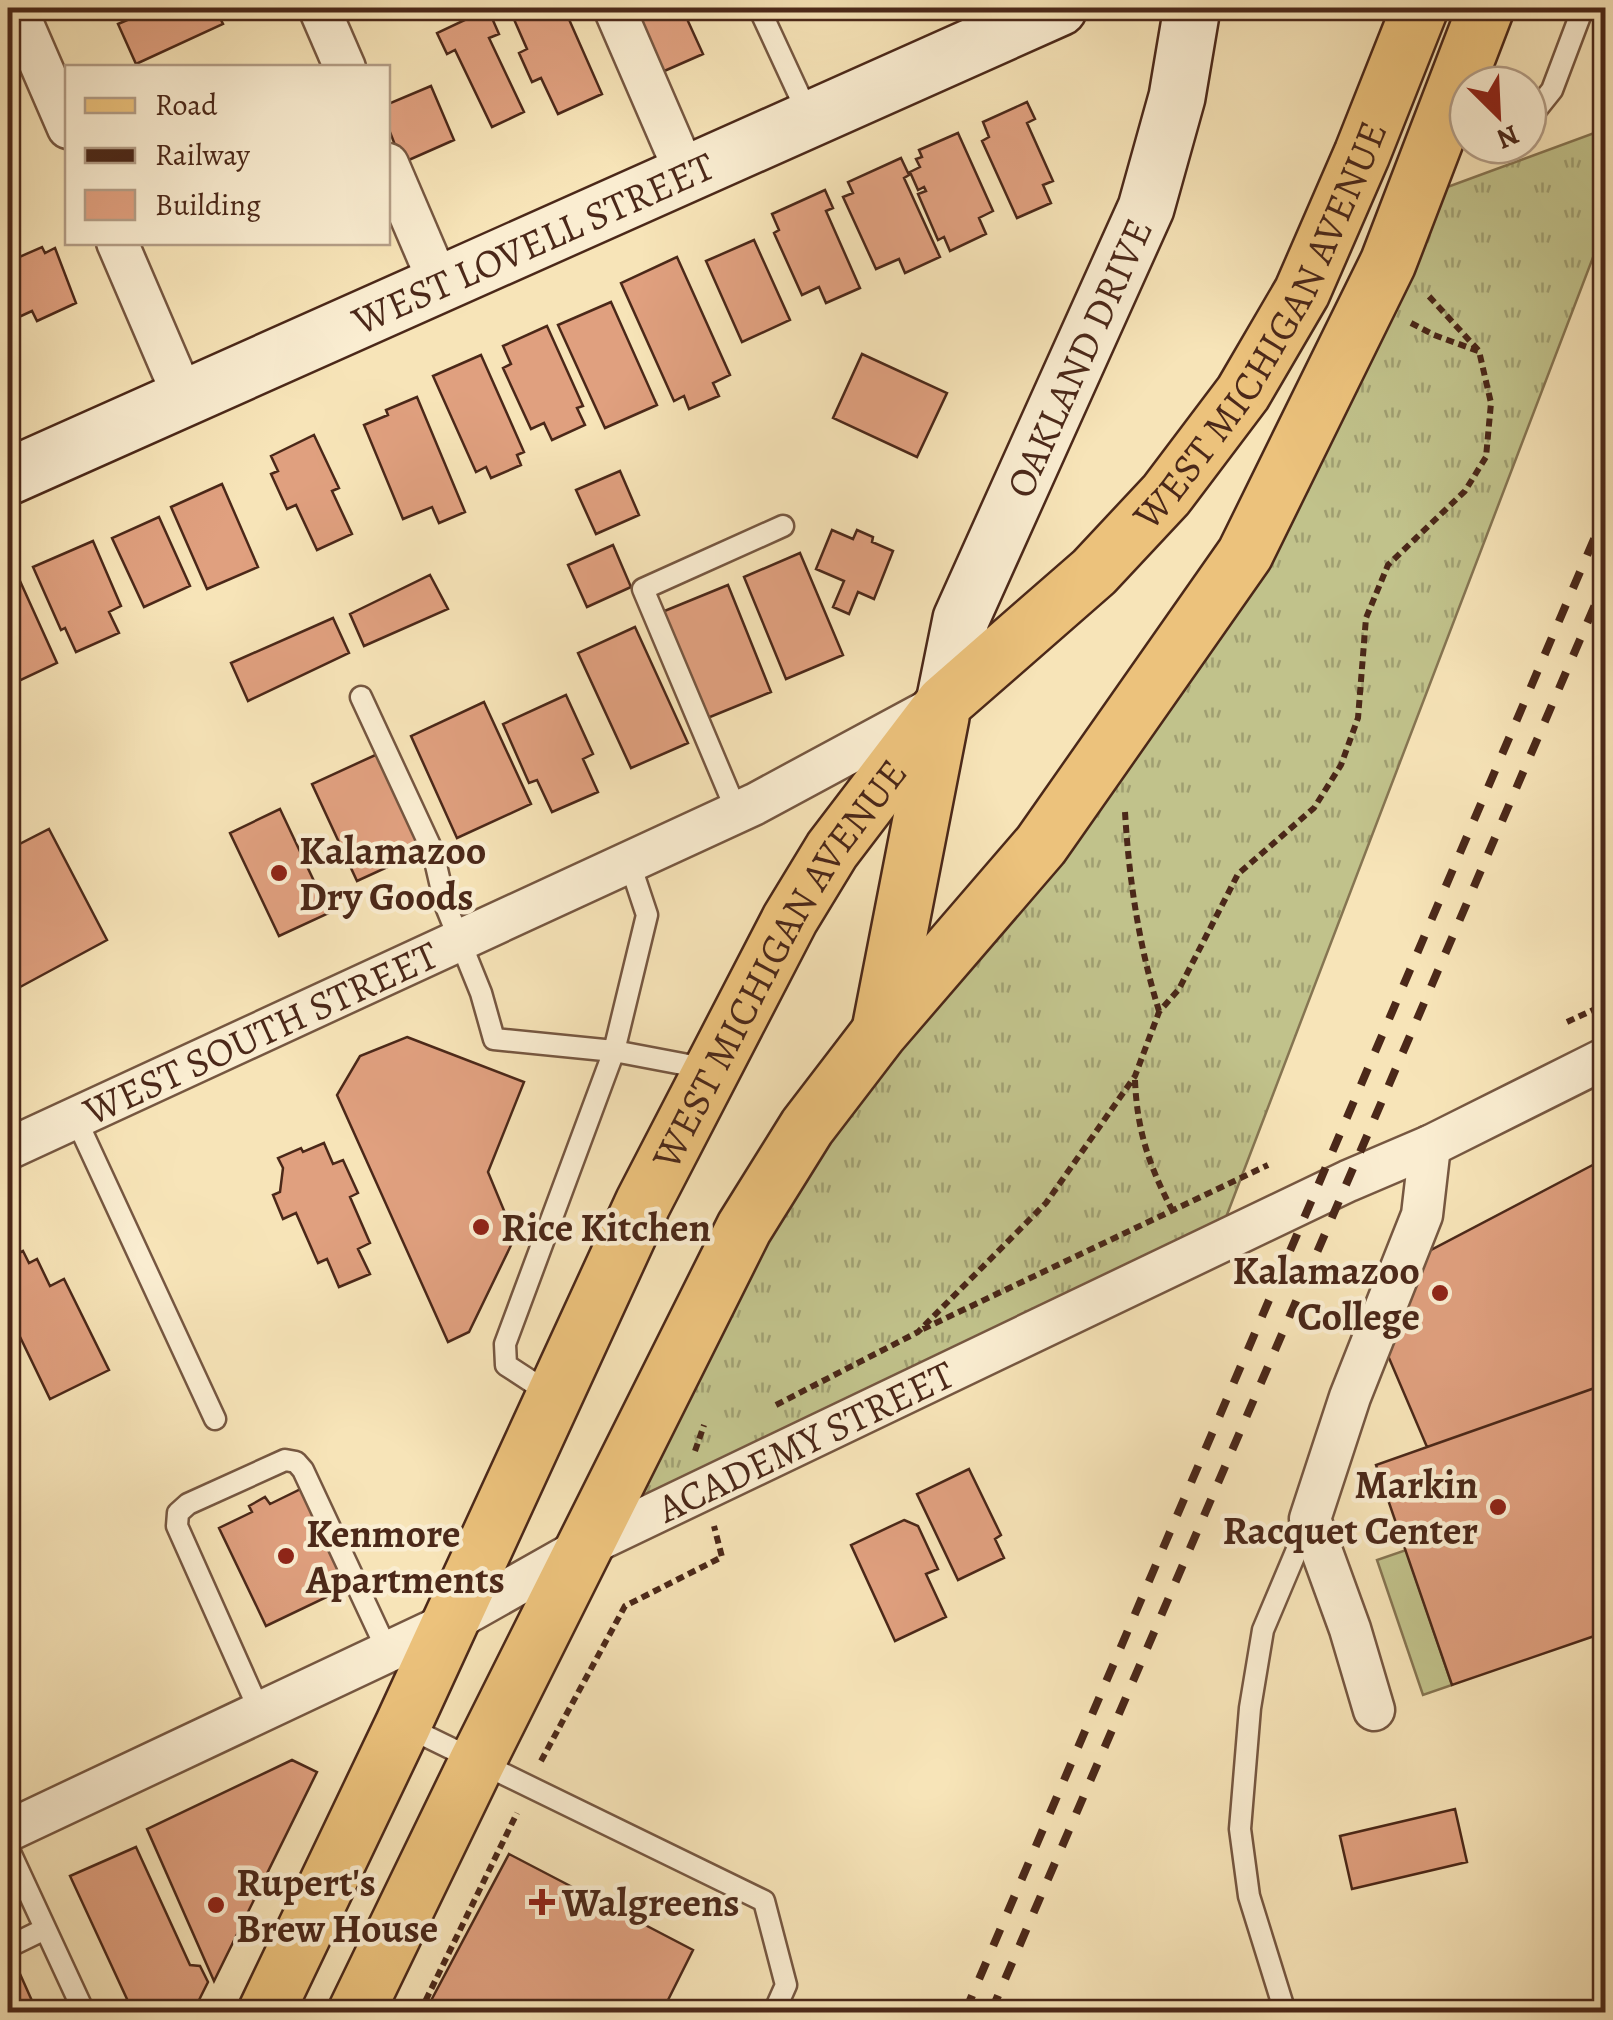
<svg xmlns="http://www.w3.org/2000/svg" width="1613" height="2020" font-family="Alegreya,serif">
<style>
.grass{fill:url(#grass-tufts);stroke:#867552;stroke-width:2.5}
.garden{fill:#c1c28b;stroke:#867552;stroke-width:2.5}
.building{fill:#e0a07f;stroke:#4b2819;stroke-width:2.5}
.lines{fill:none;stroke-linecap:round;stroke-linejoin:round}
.lane-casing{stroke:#765741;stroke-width:25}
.street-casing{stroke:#765741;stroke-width:45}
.secondary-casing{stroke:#4b2819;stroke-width:60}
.primary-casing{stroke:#4b2819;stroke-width:60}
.path{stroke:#4b2819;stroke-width:6;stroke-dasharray:8 5;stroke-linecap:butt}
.lane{stroke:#faedd1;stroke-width:20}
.street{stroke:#faedd1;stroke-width:40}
.secondary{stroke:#faedd1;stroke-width:55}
.primary{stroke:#ecc27c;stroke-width:55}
.rail{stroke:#4b2819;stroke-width:8;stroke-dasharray:18 18;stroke-linecap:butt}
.poi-dot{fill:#8f2418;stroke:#faedd1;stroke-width:4}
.labels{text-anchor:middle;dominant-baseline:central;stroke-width:9;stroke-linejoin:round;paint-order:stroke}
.street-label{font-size:40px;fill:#4b2819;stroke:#faedd1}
.poi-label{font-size:40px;font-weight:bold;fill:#4b2819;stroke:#faedd1;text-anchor:start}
</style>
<defs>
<pattern id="grass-tufts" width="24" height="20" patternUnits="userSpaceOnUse" patternTransform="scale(2.5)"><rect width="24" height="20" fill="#c1c28b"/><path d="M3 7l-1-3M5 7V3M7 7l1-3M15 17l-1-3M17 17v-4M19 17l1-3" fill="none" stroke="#9f9e71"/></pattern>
</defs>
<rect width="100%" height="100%" fill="#f7e4b8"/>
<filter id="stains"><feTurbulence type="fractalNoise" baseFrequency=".002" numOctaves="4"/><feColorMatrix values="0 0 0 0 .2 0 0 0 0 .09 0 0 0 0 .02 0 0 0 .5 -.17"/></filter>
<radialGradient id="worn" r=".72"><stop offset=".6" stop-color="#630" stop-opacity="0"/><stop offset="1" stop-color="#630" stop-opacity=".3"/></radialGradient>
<path class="grass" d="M 1605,129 L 1605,226 L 1215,1246 L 584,1547 L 744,1228 L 1245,554 L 1412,200 Z"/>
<path class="garden" d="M 1406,1550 L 1452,1685 L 1423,1695 L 1377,1560 Z"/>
<path class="building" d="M 155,8 L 215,8 L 223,24 L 136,64 L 118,24 Z
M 509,8 L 564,8 L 602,94 L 558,114 L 541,78 L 532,82 L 519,53 L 527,49 Z
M 634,8 L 682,8 L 703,54 L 662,72 Z
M 488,9 L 499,34 L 489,38 L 524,112 L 492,127 L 455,50 L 447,54 L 437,33 Z
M 431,86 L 454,140 L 402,163 L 388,127 L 388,104 Z
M 1027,102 L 1035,119 L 1027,123 L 1053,181 L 1043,185 L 1051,203 L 1017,218 L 982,141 L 989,137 L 983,122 Z
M 958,133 L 993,211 L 979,218 L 986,234 L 950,251 L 944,237 L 938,240 L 918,194 L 926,191 L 924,187 L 918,190 L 910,172 L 920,167 L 916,159 L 922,157 L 919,150 Z
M 901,158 L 909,175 L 904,178 L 940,257 L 905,273 L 899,259 L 876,269 L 843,197 L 853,193 L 848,182 Z
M 825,190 L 833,208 L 826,211 L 860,288 L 826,303 L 819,287 L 802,295 L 774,233 L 779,230 L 772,214 Z
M 754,240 L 790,320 L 742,342 L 706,261 Z
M 42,247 L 45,253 L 55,248 L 76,303 L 37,321 L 32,311 L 8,322 L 8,262 Z
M 677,257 L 730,375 L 713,383 L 719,396 L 689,409 L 684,396 L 674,401 L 621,283 Z
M 611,302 L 657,405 L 605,428 L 558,325 Z
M 547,326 L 583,406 L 577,408 L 585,425 L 552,440 L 544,423 L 531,429 L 503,368 L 511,364 L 503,346 Z
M 862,354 L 947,393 L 917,457 L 833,418 Z
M 481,355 L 524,452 L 517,455 L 521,465 L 491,478 L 486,467 L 476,472 L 433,376 Z
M 417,397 L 465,512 L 439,523 L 432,507 L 403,519 L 364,425 L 388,415 L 386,410 Z
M 314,435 L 339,488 L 332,491 L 352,534 L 317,550 L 296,505 L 287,509 L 271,474 L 278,471 L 271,456 Z
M 620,471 L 639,515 L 596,534 L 576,490 Z
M 222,484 L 258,567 L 207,589 L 171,507 Z
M 159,517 L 190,586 L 144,607 L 112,538 Z
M 832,530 L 853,539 L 857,530 L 873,537 L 872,542 L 893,551 L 874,599 L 858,592 L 849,614 L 833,607 L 844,581 L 816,569 Z
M 93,541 L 121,606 L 109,612 L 119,633 L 76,652 L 65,628 L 61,630 L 33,567 Z
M 613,545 L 631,587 L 587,607 L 568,565 Z
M 800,553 L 843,655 L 786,679 L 744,577 Z
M 430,575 L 448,609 L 364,646 L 350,614 Z
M 20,581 L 57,663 L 8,686 L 8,587 Z
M 728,585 L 771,692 L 705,719 L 662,612 Z
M 333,618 L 349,653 L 248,701 L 231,663 Z
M 635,627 L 688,743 L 631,768 L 578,653 Z
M 566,695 L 593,754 L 583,759 L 598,792 L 552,812 L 537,780 L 529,783 L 503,724 Z
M 484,702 L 531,804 L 457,838 L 411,736 Z
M 382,752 L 427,849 L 357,881 L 312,784 Z
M 280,809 L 329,913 L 279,936 L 230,833 Z
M 49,829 L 107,940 L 9,993 L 8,876 L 11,874 L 8,850 Z
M 407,1037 L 524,1082 L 488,1172 L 515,1237 L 469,1332 L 448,1342 L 337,1095 L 360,1056 Z
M 324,1143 L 333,1164 L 343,1160 L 358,1193 L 350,1197 L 370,1243 L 358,1249 L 370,1274 L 339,1287 L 327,1259 L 318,1263 L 296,1213 L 283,1219 L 273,1195 L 280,1192 L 283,1168 L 278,1158 L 301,1148 L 303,1152 Z
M 1606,1158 L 1606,1384 L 1427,1447 L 1383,1344 L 1414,1259 Z
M 23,1251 L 29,1263 L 37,1259 L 50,1286 L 64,1279 L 109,1370 L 50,1399 L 8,1312 L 8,1258 Z
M 1606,1384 L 1606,1632 L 1452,1685 L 1376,1465 Z
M 969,1469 L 1001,1535 L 995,1539 L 1004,1558 L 958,1580 L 917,1494 Z
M 307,1486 L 354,1584 L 266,1626 L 219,1528 L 252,1512 L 249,1506 L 265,1497 L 270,1504 Z
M 904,1520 L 918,1526 L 938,1569 L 926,1574 L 946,1617 L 895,1641 L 851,1545 Z
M 292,1760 L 317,1772 L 214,1981 L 147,1829 Z
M 1455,1809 L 1467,1862 L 1352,1889 L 1340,1836 Z
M 136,1847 L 190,1965 L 200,1966 L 208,1982 L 193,2012 L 133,2012 L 70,1876 Z
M 509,1854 L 693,1950 L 662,2012 L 425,2012 Z
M 16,1965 L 37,2012 L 8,2012 L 8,1969 Z"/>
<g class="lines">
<g class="lane-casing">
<path id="lane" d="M 759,8 L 809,116
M 1528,120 L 1552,90 L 1583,8
M 361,697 L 433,852 L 445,904 L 481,993 L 494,1039 L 614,1051 L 505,1344 L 506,1365 L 552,1395
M 737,812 L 643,589 L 783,526
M 629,861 L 647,915 L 614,1051 L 709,1069
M 75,1117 L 215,1419
M 260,1712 L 177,1526 L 178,1513 L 188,1504 L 285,1460 L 296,1462 L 303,1470 L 388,1652
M 405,1726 L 764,1901 L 786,1985 L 774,2012
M 8,1848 L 84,2012
M 8,1947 L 45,1929
M 1285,2012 L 1249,1896 L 1240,1829 L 1250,1708 L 1263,1630 L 1309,1521"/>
</g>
<g class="street-casing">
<g id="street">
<path d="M 16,8 L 68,128"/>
<path d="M 319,8 L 345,68"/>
<path d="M 614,8 L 685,172"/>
<path d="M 388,164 L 439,283"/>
<path d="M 117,242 L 184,398"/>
<path id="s1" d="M 8,1149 L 755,804 L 931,709"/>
<path d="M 1374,1710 L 1350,1629 L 1310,1519 L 1350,1397 L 1422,1215 L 1430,1146"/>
<path id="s2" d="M 8,1831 L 451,1622 L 584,1547 L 1348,1181 L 1430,1146 L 1606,1058"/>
</g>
</g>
<g class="secondary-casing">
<g id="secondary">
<path id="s3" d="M 8,477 L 1059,8"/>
<path id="s4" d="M 944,703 L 961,619 L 1146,208 L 1177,97 L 1192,8"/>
</g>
</g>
<g class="primary-casing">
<g id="primary">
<path d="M 880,1030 L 941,717"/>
<path id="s5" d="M 266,2012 L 403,1725 L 643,1203 L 790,919 L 832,850 L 944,703 L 1094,572 L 1166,495 L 1243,393 L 1302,292 L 1362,154 L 1420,8"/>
<path d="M 356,2012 L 477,1762 L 744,1228 L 807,1127 L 879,1033 L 1041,845 L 1245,554 L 1388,263 L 1486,8"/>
</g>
</g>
<path class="path" d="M 1411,323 L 1434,335 L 1478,351
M 1125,812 C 1129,880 1139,946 1159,1011
M 1567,1022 L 1606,1004
M 1135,1080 C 1137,1131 1149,1165 1172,1210
M 923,1329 L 1268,1165
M 776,1405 L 918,1332 L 1046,1203 L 1135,1076 L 1159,1012 L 1179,989 L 1238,874 L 1314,808 L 1341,765 L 1358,718 L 1366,618 L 1388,565 L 1465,491 L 1486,457 L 1491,403 L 1479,351 L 1426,293
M 695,1451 L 704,1425
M 541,1761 L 625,1606 L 722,1557 L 714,1526
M 420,2012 L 517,1813"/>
<use href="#lane" class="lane"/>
<use href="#street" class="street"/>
<use href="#secondary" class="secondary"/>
<use href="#primary" class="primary"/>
<path class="rail" d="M 965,2012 L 1606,511
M 991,2012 L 1606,579"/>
</g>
<g class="poi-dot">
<circle cx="279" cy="873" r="10"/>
<circle cx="481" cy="1227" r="10"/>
<circle cx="1440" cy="1293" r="10"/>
<circle cx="1498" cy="1507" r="10"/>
<circle cx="286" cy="1556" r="10"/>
<path d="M537 1887h10v10h10v10h-10v10h-10v-10h-10v-10h10z"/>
<circle cx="216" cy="1905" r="10"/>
</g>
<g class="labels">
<g class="street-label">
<text stroke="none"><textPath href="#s3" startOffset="575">WEST LOVELL STREET</textPath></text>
<text stroke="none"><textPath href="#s5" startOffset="1978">WEST MICHIGAN AVENUE</textPath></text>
<text stroke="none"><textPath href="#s4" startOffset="372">OAKLAND DRIVE</textPath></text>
<text stroke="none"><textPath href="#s5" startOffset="1168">WEST MICHIGAN AVENUE</textPath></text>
<text stroke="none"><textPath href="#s1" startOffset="278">WEST SOUTH STREET</textPath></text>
<text stroke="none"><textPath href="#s2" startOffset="888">ACADEMY STREET</textPath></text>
</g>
<g class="poi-label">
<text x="299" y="850">Kalamazoo<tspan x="299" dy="46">Dry Goods</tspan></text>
<text x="501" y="1227">Rice Kitchen</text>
<text x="1420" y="1270" text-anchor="end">Kalamazoo<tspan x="1420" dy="46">College</tspan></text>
<text x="1478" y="1484" text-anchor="end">Markin<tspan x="1478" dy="46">Racquet Center</tspan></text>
<text x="306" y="1533">Kenmore<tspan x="306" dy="46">Apartments</tspan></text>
<text x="236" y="1882">Rupert's<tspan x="236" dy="46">Brew House</tspan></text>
<text x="562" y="1902">Walgreens</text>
</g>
</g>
<rect width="1613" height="2020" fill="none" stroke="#f7e4b8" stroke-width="40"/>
<rect x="10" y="10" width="1593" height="2000" fill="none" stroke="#4b2819" stroke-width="5"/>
<rect x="20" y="20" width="1573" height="1980" fill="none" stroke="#4b2819" stroke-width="2.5"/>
<rect x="65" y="65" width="325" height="180" fill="#faedd1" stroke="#b49e87" stroke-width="2.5"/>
<rect x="85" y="98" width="50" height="15" fill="#ecc27c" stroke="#b49e87" stroke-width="2.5"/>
<text x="155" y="115" font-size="30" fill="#4b2819">Road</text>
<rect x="85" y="148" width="50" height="15" fill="#4b2819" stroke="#b49e87" stroke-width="2.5"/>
<text x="155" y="165" font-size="30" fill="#4b2819">Railway</text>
<rect x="85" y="190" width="50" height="30" fill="#e0a07f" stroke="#b49e87" stroke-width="2.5"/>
<text x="155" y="215" font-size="30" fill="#4b2819">Building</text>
<g transform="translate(1498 115) rotate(156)"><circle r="48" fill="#faedd1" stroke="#b49e87" stroke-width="2.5"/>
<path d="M0-8L18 38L0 25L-18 38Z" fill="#8f2418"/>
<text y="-15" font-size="28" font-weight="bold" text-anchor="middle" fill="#4b2819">N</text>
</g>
<rect width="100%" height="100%" filter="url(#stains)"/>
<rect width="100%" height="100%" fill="url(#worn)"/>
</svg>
